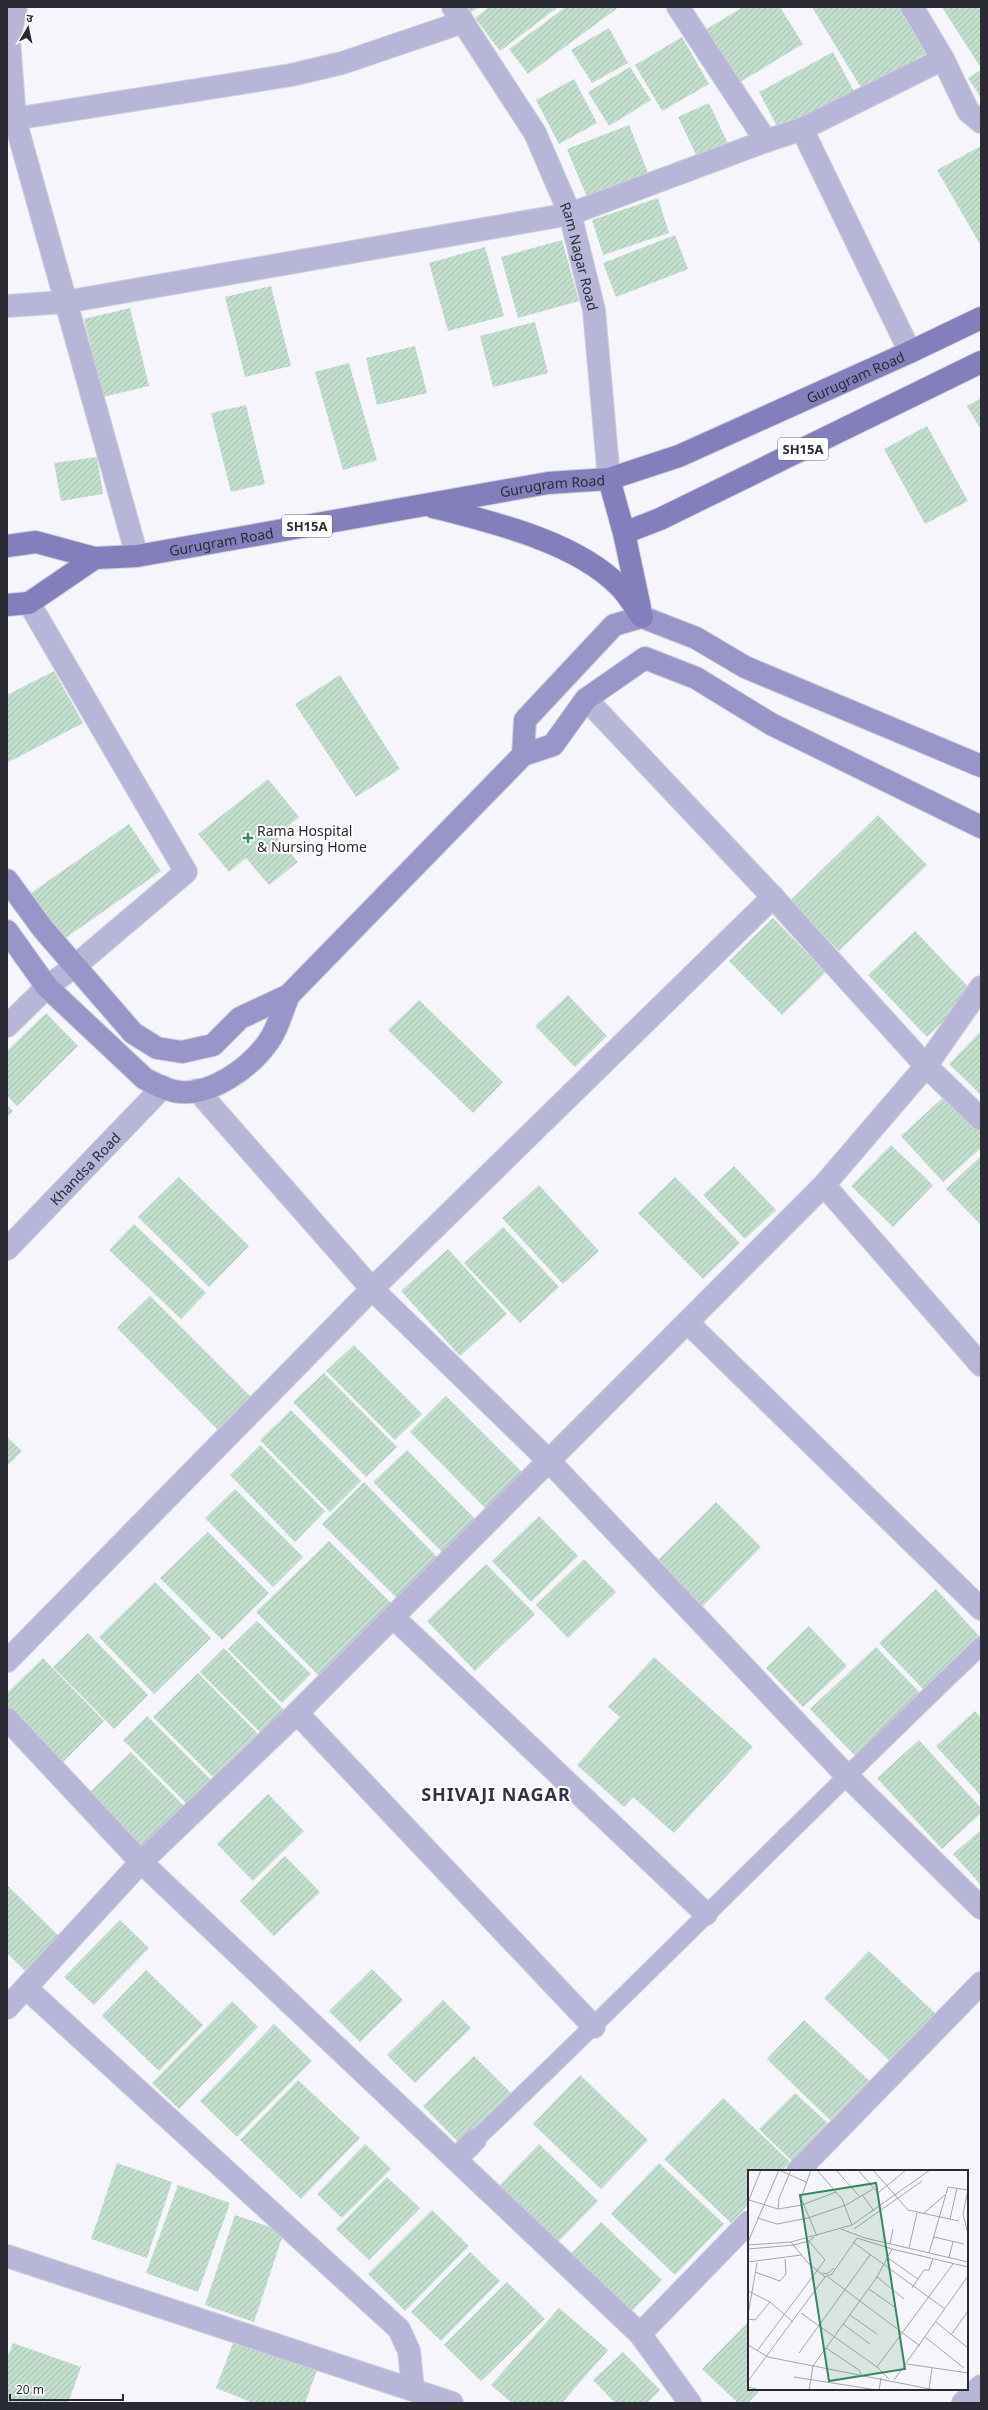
<svg xmlns="http://www.w3.org/2000/svg" width="988" height="2410" font-family="'Noto Sans','Noto Sans Devanagari',sans-serif">
<style>
.building{fill:url(#building-hatch)}
.lines{fill:none;stroke-linecap:round;stroke-linejoin:round}
.service-casing{stroke:#d0d0d7;stroke-width:19}
.minor-casing{stroke:#d0d0d7;stroke-width:24}
.tertiary-casing{stroke:#d0d0d7;stroke-width:24}
.secondary-casing{stroke:#d0d0d7;stroke-width:24}
.primary-casing{stroke:#d0d0d7;stroke-width:24}
.service{stroke:#b7b6d8;stroke-width:17}
.minor{stroke:#b7b6d8;stroke-width:22}
.tertiary{stroke:#b7b6d8;stroke-width:22}
.secondary{stroke:#9896c8;stroke-width:22}
.primary{stroke:#827fbc;stroke-width:22}
.poi-dot{fill:#358a5d;stroke:#fff;stroke-width:1.5}
.labels{text-anchor:middle;dominant-baseline:central;stroke-width:4;stroke-linejoin:round;paint-order:stroke}
.shield{fill:#fff;stroke:#6a6a72;stroke-width:1}
.shield-label{font-size:13px;font-weight:bold;fill:#2a2a35}
.street-label{font-size:14px;fill:#2a2a35;stroke:#fff}
.poi-label{font-size:14px;fill:#2a2a35;stroke:#fff;text-anchor:start}
.district-label{font-size:18px;font-weight:bold;letter-spacing:1px;fill:#323147;stroke:#fff}
.inset-road{fill:none;stroke:#a4a4ac;stroke-width:1}
.view{fill:#358a5d;fill-opacity:0.15;stroke:#358a5d;stroke-width:2}
.inset-edge{fill:none;stroke:#2a2a35;stroke-width:2}
</style>
<defs>
<pattern id="building-hatch" width="6" height="6" patternUnits="userSpaceOnUse"><rect width="6" height="6" fill="#c2decc"/><path d="M-1 1l2-2M0 6l6-6M5 7l2-2" fill="none" stroke="#a7bfb0"/></pattern>
</defs>
<rect width="100%" height="100%" fill="#f5f5fb"/>
<path class="building" d="M 464,7 L 479,7 L 469,14 Z
M 489,7 L 558,7 L 500,51 L 475,18 Z
M 566,7 L 619,7 L 528,74 L 509,49 Z
M 743,7 L 780,7 L 803,44 L 737,84 L 705,30 Z
M 812,7 L 900,7 L 928,52 L 863,91 Z
M 942,7 L 981,7 L 981,64 L 979,65 Z
M 609,28 L 628,63 L 592,83 L 571,50 Z
M 682,37 L 709,84 L 662,111 L 635,65 Z
M 833,52 L 856,95 L 781,134 L 759,92 Z
M 630,67 L 651,100 L 609,126 L 588,92 Z
M 981,70 L 981,98 L 968,78 Z
M 574,79 L 597,123 L 559,144 L 536,100 Z
M 709,103 L 730,148 L 700,163 L 678,117 Z
M 629,125 L 650,178 L 589,202 L 567,149 Z
M 981,146 L 981,246 L 937,170 Z
M 658,198 L 669,233 L 603,255 L 592,220 Z
M 675,235 L 688,269 L 616,297 L 603,263 Z
M 562,240 L 579,301 L 518,318 L 501,257 Z
M 485,247 L 504,316 L 448,331 L 429,263 Z
M 271,286 L 291,366 L 245,377 L 225,297 Z
M 130,308 L 149,386 L 103,397 L 84,319 Z
M 535,322 L 548,373 L 493,387 L 480,336 Z
M 415,346 L 427,393 L 377,405 L 366,358 Z
M 349,363 L 377,460 L 343,470 L 315,372 Z
M 981,398 L 981,430 L 967,406 Z
M 246,405 L 265,484 L 231,492 L 211,413 Z
M 927,426 L 968,501 L 925,524 L 884,449 Z
M 97,457 L 103,494 L 61,501 L 54,463 Z
M 54,671 L 83,723 L 7,763 L 7,695 Z
M 340,675 L 400,769 L 356,797 L 295,704 Z
M 268,779 L 299,817 L 276,836 L 298,862 L 269,885 L 246,858 L 229,872 L 198,834 Z
M 878,815 L 927,865 L 839,951 L 790,901 Z
M 129,824 L 161,871 L 57,944 L 24,898 Z
M 773,918 L 826,972 L 782,1015 L 729,961 Z
M 915,931 L 973,992 L 927,1037 L 868,975 Z
M 568,995 L 607,1036 L 575,1067 L 535,1026 Z
M 419,1000 L 503,1082 L 473,1113 L 388,1030 Z
M 46,1013 L 78,1046 L 17,1106 L 7,1096 L 7,1051 Z
M 981,1031 L 981,1095 L 949,1064 Z
M 947,1094 L 981,1130 L 981,1148 L 943,1182 L 901,1136 Z
M 7,1105 L 13,1111 L 7,1117 Z
M 891,1145 L 933,1185 L 893,1227 L 851,1186 Z
M 981,1156 L 981,1224 L 980,1224 L 946,1189 Z
M 734,1166 L 776,1210 L 745,1239 L 703,1195 Z
M 179,1177 L 249,1246 L 209,1287 L 138,1217 Z
M 675,1177 L 740,1243 L 703,1279 L 638,1213 Z
M 539,1185 L 599,1251 L 563,1284 L 502,1218 Z
M 134,1224 L 206,1293 L 181,1319 L 109,1250 Z
M 503,1227 L 559,1287 L 520,1323 L 464,1263 Z
M 448,1249 L 507,1314 L 460,1356 L 401,1291 Z
M 150,1296 L 252,1398 L 219,1431 L 117,1328 Z
M 354,1345 L 422,1414 L 395,1440 L 326,1371 Z
M 324,1373 L 397,1447 L 366,1477 L 293,1402 Z
M 446,1396 L 527,1477 L 490,1513 L 410,1432 Z
M 291,1410 L 361,1481 L 330,1512 L 260,1440 Z
M 7,1437 L 22,1451 L 7,1466 Z
M 260,1445 L 325,1511 L 295,1542 L 230,1475 Z
M 407,1450 L 479,1523 L 446,1556 L 373,1482 Z
M 364,1482 L 441,1561 L 400,1601 L 322,1524 Z
M 235,1489 L 303,1557 L 273,1587 L 205,1518 Z
M 716,1502 L 761,1547 L 697,1612 L 651,1567 Z
M 539,1516 L 578,1556 L 531,1602 L 492,1561 Z
M 208,1532 L 269,1593 L 222,1640 L 160,1578 Z
M 329,1541 L 396,1608 L 323,1680 L 256,1612 Z
M 584,1559 L 616,1592 L 568,1638 L 536,1605 Z
M 486,1564 L 535,1614 L 475,1671 L 427,1621 Z
M 155,1582 L 211,1638 L 154,1694 L 99,1637 Z
M 936,1589 L 981,1638 L 925,1691 L 879,1643 Z
M 257,1621 L 311,1674 L 282,1703 L 228,1649 Z
M 809,1626 L 847,1666 L 803,1707 L 766,1668 Z
M 88,1633 L 148,1695 L 114,1729 L 53,1667 Z
M 876,1647 L 923,1696 L 857,1758 L 810,1709 Z
M 224,1648 L 284,1710 L 261,1733 L 200,1672 Z
M 654,1657 L 753,1747 L 674,1833 L 633,1797 L 624,1807 L 577,1765 L 620,1717 L 608,1707 Z
M 43,1658 L 104,1721 L 61,1764 L 7,1710 L 7,1693 Z
M 198,1673 L 258,1734 L 214,1778 L 153,1717 Z
M 975,1711 L 981,1718 L 981,1796 L 936,1746 Z
M 147,1716 L 211,1780 L 187,1804 L 123,1740 Z
M 919,1740 L 981,1808 L 981,1813 L 942,1849 L 877,1778 Z
M 131,1752 L 186,1808 L 142,1851 L 87,1795 Z
M 268,1794 L 304,1831 L 253,1881 L 217,1844 Z
M 981,1830 L 981,1885 L 953,1854 Z
M 285,1856 L 320,1892 L 274,1936 L 240,1901 Z
M 7,1885 L 66,1943 L 32,1978 L 7,1953 Z
M 120,1920 L 149,1948 L 94,2005 L 64,1977 Z
M 869,1951 L 937,2015 L 891,2062 L 824,1998 Z
M 372,1969 L 403,2000 L 360,2042 L 329,2011 Z
M 146,1970 L 203,2025 L 159,2071 L 102,2016 Z
M 443,2000 L 471,2028 L 415,2083 L 387,2055 Z
M 232,2001 L 258,2027 L 179,2109 L 152,2083 Z
M 804,2020 L 874,2085 L 835,2125 L 767,2059 Z
M 274,2024 L 312,2061 L 237,2137 L 200,2101 Z
M 474,2056 L 511,2093 L 460,2144 L 423,2106 Z
M 580,2075 L 648,2140 L 601,2189 L 533,2124 Z
M 298,2080 L 360,2138 L 301,2199 L 240,2140 Z
M 795,2093 L 833,2128 L 797,2166 L 759,2129 Z
M 723,2098 L 790,2162 L 781,2171 L 749,2171 L 749,2204 L 731,2223 L 664,2159 Z
M 365,2144 L 391,2169 L 342,2218 L 317,2194 Z
M 539,2144 L 598,2201 L 557,2243 L 498,2187 Z
M 117,2163 L 172,2182 L 147,2258 L 91,2239 Z
M 659,2163 L 724,2224 L 675,2275 L 611,2214 Z
M 387,2177 L 420,2208 L 369,2260 L 336,2229 Z
M 178,2185 L 230,2203 L 198,2292 L 146,2273 Z
M 432,2210 L 469,2246 L 405,2311 L 368,2274 Z
M 235,2215 L 284,2232 L 254,2322 L 205,2305 Z
M 601,2222 L 662,2280 L 628,2315 L 567,2258 Z
M 470,2252 L 500,2281 L 441,2341 L 411,2312 Z
M 507,2282 L 545,2319 L 481,2381 L 444,2345 Z
M 559,2308 L 608,2350 L 562,2403 L 512,2403 L 491,2385 Z
M 749,2321 L 749,2389 L 761,2389 L 748,2403 L 738,2403 L 702,2369 Z
M 235,2338 L 317,2370 L 305,2403 L 253,2403 L 216,2388 Z
M 13,2343 L 81,2367 L 68,2403 L 7,2403 L 7,2359 Z
M 623,2352 L 660,2390 L 647,2403 L 615,2403 L 593,2380 Z"/>
<g class="lines">
<g class="service-casing">
<path id="service" d="M 475,2140 C 646,1978 810,1809 981,1646"/>
</g>
<g class="minor-casing">
<g id="minor">
<path d="M 16,7 L 9,40 L 15,120 L 137,556"/>
<path id="s1" d="M 453,7 L 535,133 L 570,214 L 594,310 L 609,479"/>
<path d="M 678,7 L 766,141"/>
<path d="M 912,7 L 943,59 L 968,111 L 981,122"/>
<path d="M 7,120 L 291,75 L 342,63 L 463,22"/>
<path d="M 802,129 L 910,352"/>
<path d="M 7,306 L 65,302 L 570,214 L 766,141 L 802,129 L 943,59"/>
<path d="M 586,699 L 773,897 L 926,1066 L 981,1119"/>
<path d="M 7,1026 L 47,987 L 75,966 L 186,872 L 29,603"/>
<path d="M 197,1090 L 372,1289 L 549,1461 L 846,1775 L 981,1908"/>
<path d="M 824,1185 L 981,1365"/>
<path d="M 688,1323 L 981,1609"/>
<path d="M 393,1617 L 706,1914"/>
<path d="M 7,1661 L 372,1289 L 773,897"/>
<path d="M 297,1713 L 594,2027"/>
<path d="M 7,1719 L 141,1862 L 640,2334 L 690,2403"/>
<path d="M 26,1988 L 399,2329 L 409,2351 L 413,2389"/>
<path d="M 7,2008 L 141,1862 L 297,1713 L 824,1185 L 926,1066 L 981,987"/>
<path d="M 457,2158 L 475,2140"/>
<path d="M 798,2171 L 981,1983"/>
<path d="M 7,2256 L 452,2403"/>
<path d="M 640,2334 L 749,2222"/>
<path d="M 963,2403 L 981,2386"/>
</g>
</g>
<g class="tertiary-casing">
<g id="tertiary">
<path id="s2" d="M 7,1249 L 163,1087"/>
</g>
</g>
<g class="secondary-casing">
<path id="secondary" d="M 523,755 L 525,720 L 614,625 L 642,617 L 696,638 L 745,667 L 981,766
M 7,880 L 43,929 L 133,1033 L 157,1048 L 182,1052 L 213,1045 L 240,1018 L 289,995
M 7,931 L 47,987 L 145,1079 C 156,1084 167,1091 180,1092 C 211,1095 248,1069 266,1045 C 277,1032 282,1011 289,995 L 523,755 L 553,745 L 586,699 L 645,658 L 696,678 L 771,724 L 981,827"/>
</g>
<g class="primary-casing">
<g id="primary">
<path d="M 609,479 L 624,533 L 640,608"/>
<path d="M 433,507 C 492,522 577,542 620,587 C 628,595 635,607 642,617"/>
<path d="M 624,533 L 660,519 L 981,362"/>
<path id="s3" d="M 7,546 L 36,542 L 95,558 L 137,556 L 548,483 L 609,479 L 679,456 L 910,352 L 981,318"/>
<path d="M 7,605 L 29,603 L 95,558"/>
</g>
</g>
<use href="#service" class="service"/>
<use href="#minor" class="minor"/>
<use href="#tertiary" class="tertiary"/>
<use href="#secondary" class="secondary"/>
<use href="#primary" class="primary"/>
</g>
<path class="poi-dot" d="M246 832h4v4h4v4h-4v4h-4v-4h-4v-4h4z"/>
<g class="labels">
<g class="shield">
<rect x="778" y="438" width="50" height="22" rx="3"/>
<rect x="282" y="515" width="50" height="22" rx="3"/>
</g>
<g class="shield-label">
<text x="803" y="449">SH15A</text>
<text x="307" y="526">SH15A</text>
</g>
<g class="street-label">
<text stroke="none"><textPath href="#s1" startOffset="282">Ram Nagar Road</textPath></text>
<text stroke="none"><textPath href="#s3" startOffset="878">Gurugram Road</textPath></text>
<text stroke="none"><textPath href="#s3" startOffset="554">Gurugram Road</textPath></text>
<text stroke="none"><textPath href="#s3" startOffset="218">Gurugram Road</textPath></text>
<text stroke="none"><textPath href="#s2" startOffset="112">Khandsa Road</textPath></text>
</g>
<g class="poi-label">
<text x="257" y="830">Rama Hospital<tspan x="257" dy="16">&amp; Nursing Home</tspan></text>
</g>
<g class="district-label">
<text x="496" y="1794">SHIVAJI NAGAR</text>
</g>
</g>
<g transform="translate(748 2170)">
<rect width="220" height="220" fill="#f5f5fb"/>
<path class="inset-road" d="M 31,0 L 58,12M 63,0 L 53,28 L 69,66M 69,0 L 94,29 L 104,55M 88,0 L 112,27M 110,0 L 130,23 L 158,0M 125,0 L 160,40 L 211,51M 220,20 L 215,44 L 220,64M 115,26 L 126,41M 1,30 L 30,39 L 54,35 L 88,22M 0,32 L 13,0M 30,39 L 31,28 L 43,0M 175,44 L 197,25M 9,48 L 29,54 L 60,48 L 98,35 L 125,19M 202,49 L 209,18M 93,59 L 117,68 L 220,92M 106,59 L 174,11M 186,67 L 216,74M 0,72 L 31,0M 43,72 L 60,93 L 77,107 L 84,104 L 109,68 L 144,79 L 220,97M 105,72 L 197,139M 142,74 L 145,59M 0,75 L 43,72 L 104,55 L 182,0M 161,78 L 169,43M 0,79 L 46,75 L 61,71 L 66,67M 181,83 L 200,17 L 220,20M 201,87 L 205,72M 140,88 L 170,109M 0,92 L 53,85M 7,102 L 32,111 L 38,104 L 37,89M 74,103 L 79,104 L 86,98M 80,107 L 172,176M 129,107 L 156,129M 164,118 L 176,100 L 181,100 L 185,88M 121,119 L 148,138M 0,121 L 22,132 L 45,152M 53,143 L 129,197 L 141,209M 0,145 L 9,93M 102,145 L 129,164M 0,149 L 7,150 L 22,132M 188,152 L 220,178M 95,154 L 122,174M 203,165 L 220,141M 177,167 L 216,198M 0,175 L 20,187 L 187,220M 78,178 L 111,200 L 113,204M 9,181 L 77,90 L 61,71M 51,183 L 122,85M 159,194 L 220,203M 129,197 L 205,94M 46,207 L 129,220M 146,210 L 220,106M 0,211 L 77,107M 0,217 L 12,220M 181,219 L 184,198M 61,220 L 65,196 L 129,107 L 144,79M 131,220 L 133,208"/>
<path class="view" d="M 128,13 L 157,199 L 81,211 L 52,25 Z"/>
<rect width="220" height="220" class="inset-edge"/>
</g>
<rect width="988" height="2410" fill="none" stroke="#2a2a35" stroke-width="16"/>
<g transform="translate(28 28) rotate(9)" stroke="#ffffff" stroke-width="3" paint-order="stroke">
<path d="M0-3L7 15L0 10L-7 15Z" fill="#2a2a35"/>
<text y="-6" font-size="11" font-weight="bold" text-anchor="middle" fill="#2a2a35">उ</text>
</g>
<path d="M10 2394v6h113v-6" fill="none" stroke="#2a2a35" stroke-width="2"/>
<text x="16" y="2394" font-size="12" fill="#2a2a35" stroke="#ffffff" stroke-width="3" paint-order="stroke">20 m</text>
</svg>
